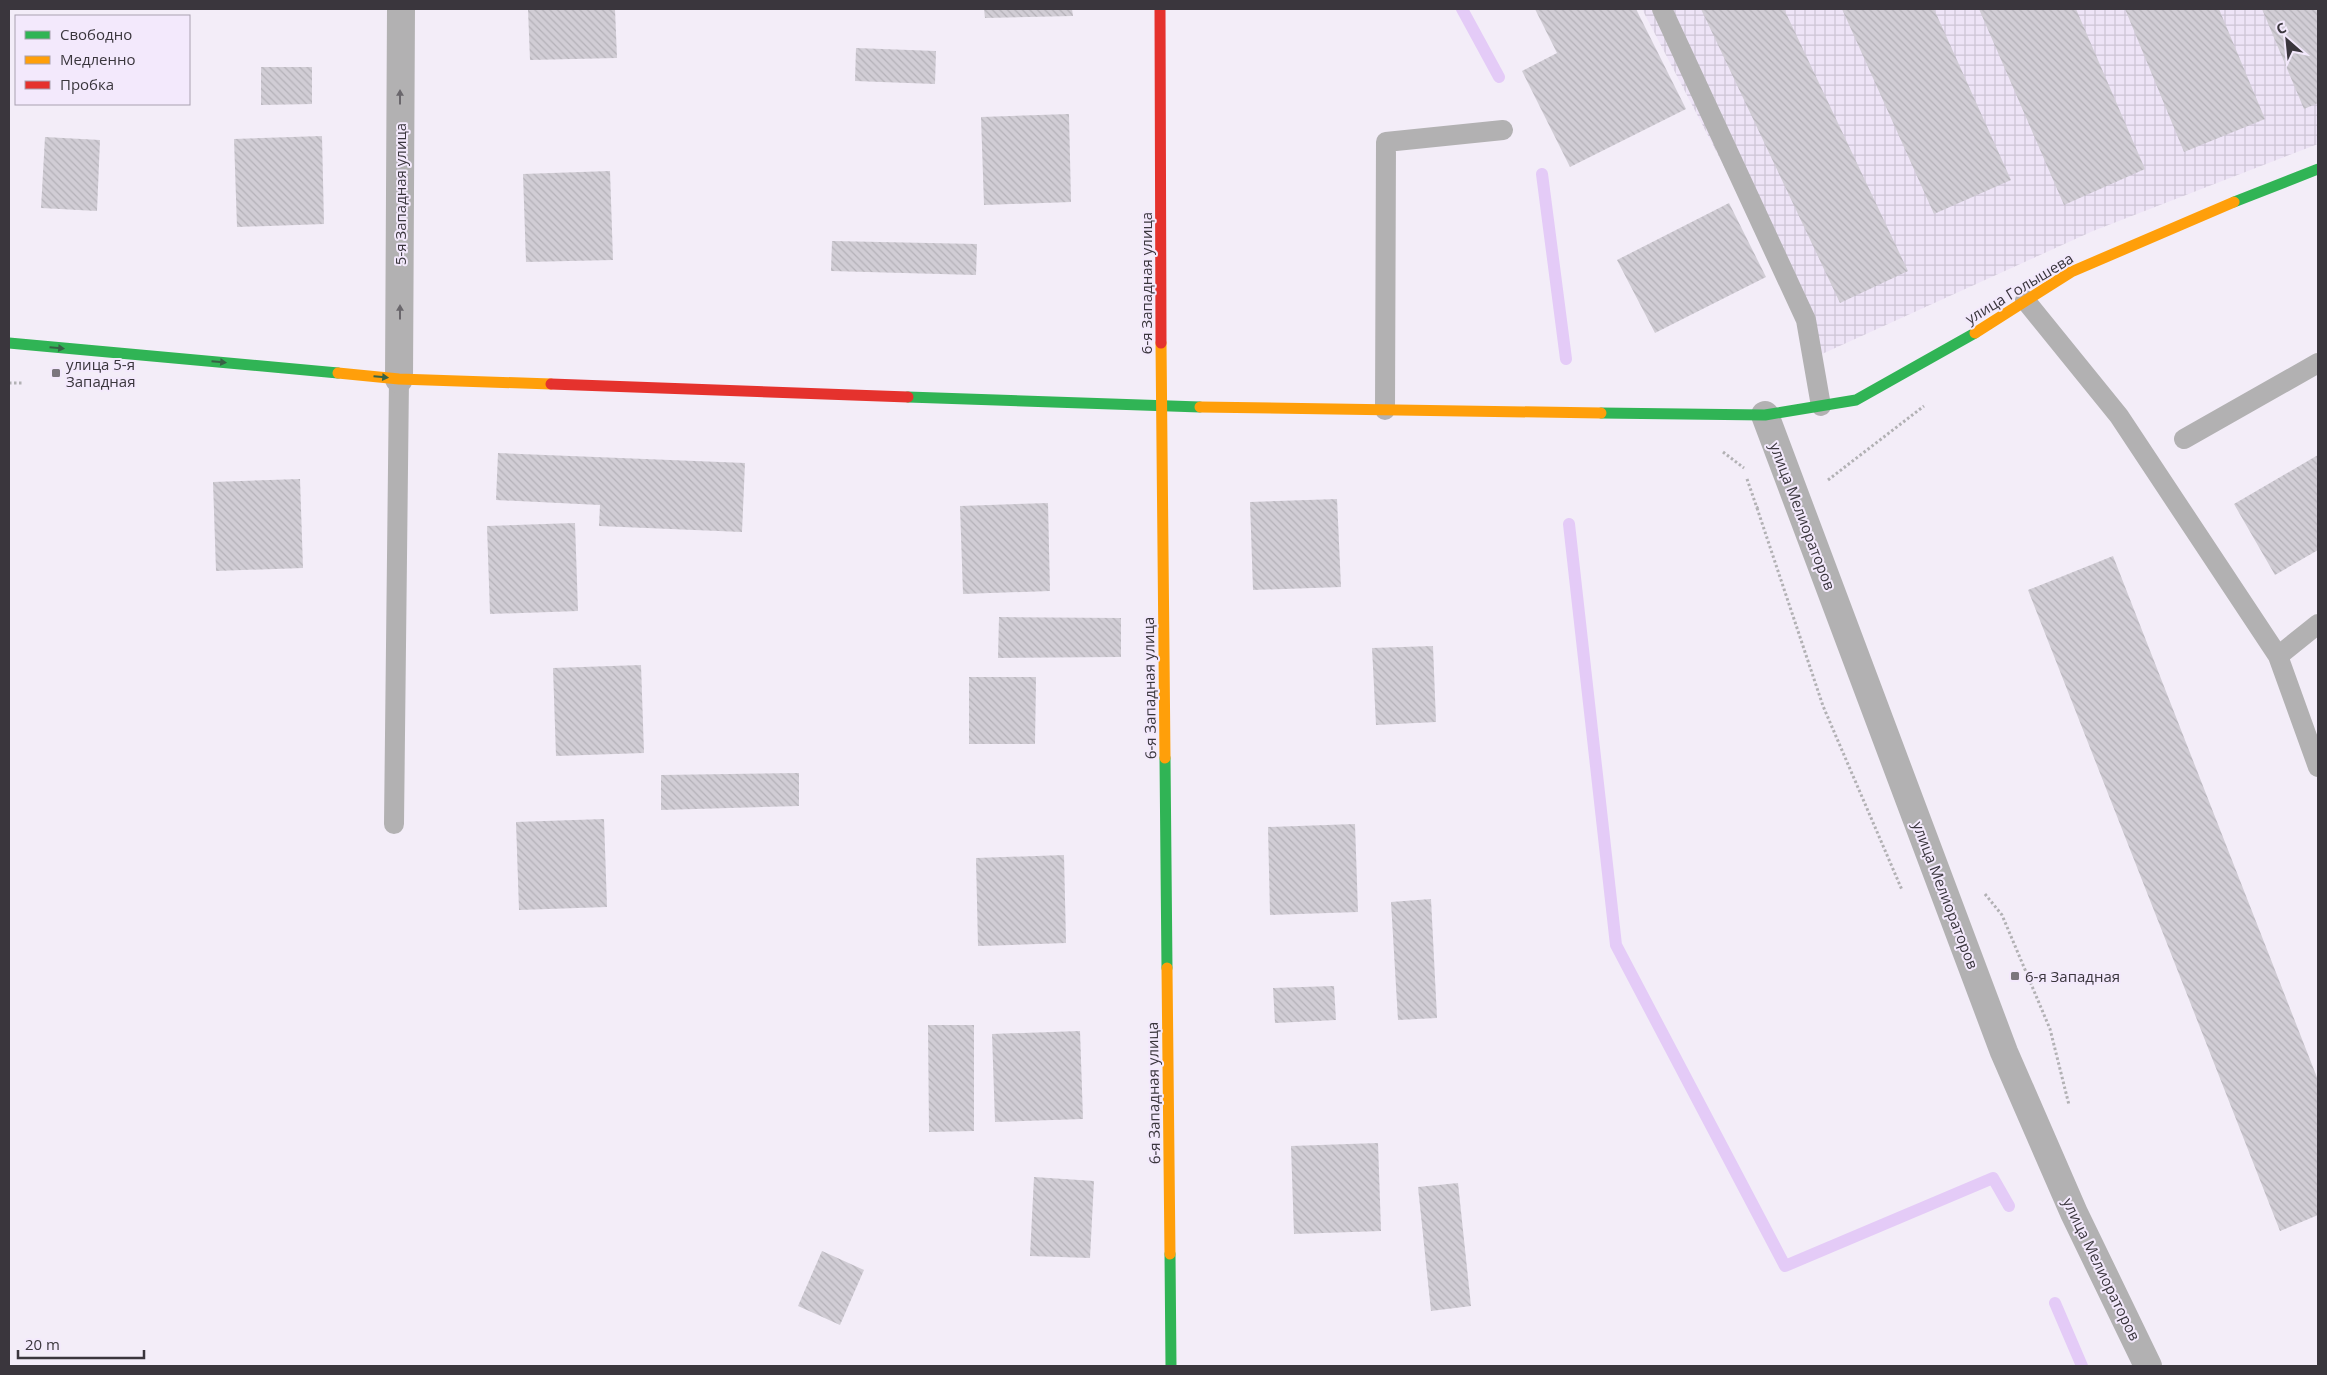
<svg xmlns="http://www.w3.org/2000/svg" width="2327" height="1375" font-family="'Open Sans',sans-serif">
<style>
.industrial{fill:url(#industrial-grid)}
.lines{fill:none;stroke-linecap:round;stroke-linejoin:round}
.stream{stroke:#e4cbf7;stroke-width:12}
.building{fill:url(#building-back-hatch)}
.path{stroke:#b2b1b4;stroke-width:3;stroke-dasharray:2.5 2.5;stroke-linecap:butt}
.lane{stroke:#b2b1b2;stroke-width:20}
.street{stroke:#b2b1b2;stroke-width:28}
.fast{stroke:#30b455;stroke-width:11}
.slow{stroke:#ff9f0a;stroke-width:11}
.jam{stroke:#e5322d;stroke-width:11}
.oneway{fill:#6a676c}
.oneway2{fill:#366245}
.poi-dot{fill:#7b767e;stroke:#f3e9fc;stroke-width:2}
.labels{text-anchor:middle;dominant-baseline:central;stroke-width:4;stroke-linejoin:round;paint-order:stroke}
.street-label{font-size:15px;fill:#3a363d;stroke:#f3e9fc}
.poi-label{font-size:15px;fill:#3a363d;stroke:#f3e9fc;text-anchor:start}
</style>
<defs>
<pattern id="industrial-grid" width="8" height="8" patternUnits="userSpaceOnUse" patternTransform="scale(1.25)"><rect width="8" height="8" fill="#eee4f7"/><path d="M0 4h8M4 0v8" fill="none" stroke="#cdc4d5"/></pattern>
<pattern id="building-back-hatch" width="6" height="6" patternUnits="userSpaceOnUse" patternTransform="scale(1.25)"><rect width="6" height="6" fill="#d1cdd5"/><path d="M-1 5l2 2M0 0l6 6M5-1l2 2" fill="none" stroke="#b4b1b8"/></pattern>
</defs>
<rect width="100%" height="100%" fill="#f3edf8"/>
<path class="industrial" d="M 1642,9 L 2318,9 L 2318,144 L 2093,231 L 1822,354 Z"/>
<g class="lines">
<path class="stream" d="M 1462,9 L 1499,77
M 1542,174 L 1566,359
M 1569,524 L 1616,945 L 1785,1266 L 1993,1178 L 2009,1206
M 2055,1303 L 2082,1366"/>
</g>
<path class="building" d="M 528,9 L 615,9 L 617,58 L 530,60 Z
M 984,9 L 1072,9 L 1073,16 L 985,18 Z
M 1535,9 L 1636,9 L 1686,109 L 1570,167 L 1522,71 L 1557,53 Z
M 1701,9 L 1784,9 L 1908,271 L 1840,303 Z
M 1842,9 L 1934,9 L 2011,180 L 1934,214 Z
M 1979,9 L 2076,9 L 2145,169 L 2064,205 Z
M 2125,9 L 2219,9 L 2265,119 L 2184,152 Z
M 2262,9 L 2318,9 L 2318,103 L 2304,109 Z
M 856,48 L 936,51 L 935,84 L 855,81 Z
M 261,67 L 312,67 L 312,104 L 261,105 Z
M 1069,114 L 1071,202 L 984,205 L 981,117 Z
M 322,136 L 324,224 L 237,227 L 234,139 Z
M 45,137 L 100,140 L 97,211 L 41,208 Z
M 610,171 L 613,260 L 526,262 L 523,174 Z
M 1729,203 L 1766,277 L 1655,333 L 1617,260 Z
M 832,241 L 977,244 L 976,275 L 831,271 Z
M 498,453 L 745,463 L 742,532 L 599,526 L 600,505 L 496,500 Z
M 2318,455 L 2318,550 L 2275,575 L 2234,504 Z
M 300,479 L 303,568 L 216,571 L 213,482 Z
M 1337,499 L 1341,587 L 1253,590 L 1250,502 Z
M 1048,503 L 1050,591 L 963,594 L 960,506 Z
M 575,523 L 578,611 L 490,614 L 487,526 Z
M 2113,556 L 2318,1080 L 2318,1215 L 2280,1231 L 2028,590 Z
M 999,617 L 1121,618 L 1121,657 L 998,658 Z
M 1433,646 L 1436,722 L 1376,725 L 1372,648 Z
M 641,665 L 644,753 L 556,756 L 553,668 Z
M 969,677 L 1036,677 L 1035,744 L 969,744 Z
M 799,773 L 799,806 L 661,810 L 661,775 Z
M 604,819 L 607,907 L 519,910 L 516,822 Z
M 1355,824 L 1358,912 L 1270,915 L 1268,827 Z
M 1064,855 L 1066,943 L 978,946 L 976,858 Z
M 1431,899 L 1437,1018 L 1398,1020 L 1391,902 Z
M 1334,986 L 1336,1020 L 1275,1023 L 1273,988 Z
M 928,1025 L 974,1025 L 974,1131 L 929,1132 Z
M 1080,1031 L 1083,1119 L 995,1122 L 992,1034 Z
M 1378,1143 L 1381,1231 L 1294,1234 L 1291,1146 Z
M 1034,1177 L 1094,1181 L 1090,1258 L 1030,1256 Z
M 1458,1183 L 1471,1306 L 1431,1311 L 1418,1187 Z
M 822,1251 L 864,1270 L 840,1325 L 798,1306 Z"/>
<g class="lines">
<path class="path" d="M 9,383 L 23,383
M 1723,452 L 1744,468
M 1747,479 L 1757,508 L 1760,506
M 1828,480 L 1924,406
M 1757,508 L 1823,706 L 1902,890
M 1985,894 L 2002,915 L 2050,1029 L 2069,1105"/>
<path class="lane" d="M 1662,9 L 1806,320 L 1821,406
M 2025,300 L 2119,416 L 2278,656 L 2318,767
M 1385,410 L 1386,142 L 1503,130
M 2184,439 L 2318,363
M 2278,656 L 2318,624
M 394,824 L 399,379"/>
<path class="street" d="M 399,379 L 401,9
M 1765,415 L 2004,1052 L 2074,1213 L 2148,1366"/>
<path class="fast" d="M 2234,202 L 2318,169
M 9,343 L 338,373
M 908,397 L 1200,407
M 1601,413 L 1765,415 L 1856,400 L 1975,333
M 1165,758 L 1167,968
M 1170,1254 L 1171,1366"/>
<path class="slow" d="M 1975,333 L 2071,272 L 2234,202
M 1161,343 L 1165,758
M 338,373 L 399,379 L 551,384
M 1200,407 L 1601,413
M 1167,968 L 1170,1254"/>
<path class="jam" d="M 1160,9 L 1161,343
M 551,384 L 908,397"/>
</g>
<defs><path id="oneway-solid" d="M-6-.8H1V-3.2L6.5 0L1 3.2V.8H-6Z" transform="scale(1.25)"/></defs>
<g class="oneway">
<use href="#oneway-solid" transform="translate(400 97) rotate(-90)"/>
<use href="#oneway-solid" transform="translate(400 312) rotate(-90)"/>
</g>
<g class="oneway2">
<use href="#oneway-solid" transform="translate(57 348) rotate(5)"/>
<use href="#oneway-solid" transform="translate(219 362) rotate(5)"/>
<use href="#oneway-solid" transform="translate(381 377) rotate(5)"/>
</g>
<g class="poi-dot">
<rect x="51" y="368" width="10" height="10" rx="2.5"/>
<rect x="2010" y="971" width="10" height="10" rx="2.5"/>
</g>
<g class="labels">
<g class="street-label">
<text transform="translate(400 194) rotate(-90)">5-я Западная улица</text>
<text transform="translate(1146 283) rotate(-90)">6-я Западная улица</text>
<text transform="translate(2019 288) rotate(-31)">улица Голышева</text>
<text transform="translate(1803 516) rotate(69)">улица Мелиораторов</text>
<text transform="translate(1149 688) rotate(-91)">6-я Западная улица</text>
<text transform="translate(1946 895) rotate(69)">улица Мелиораторов</text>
<text transform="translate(1153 1093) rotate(-91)">6-я Западная улица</text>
<text transform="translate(2102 1269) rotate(64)">улица Мелиораторов</text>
</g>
<g class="poi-label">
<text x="66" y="364">улица 5-я<tspan x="66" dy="17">Западная</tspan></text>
<text x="2025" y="976">6-я Западная</text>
</g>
</g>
<rect width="2327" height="1375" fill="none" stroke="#3a363d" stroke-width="20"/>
<rect x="15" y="15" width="175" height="90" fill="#f3e9fc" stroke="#a9a1b0"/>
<rect x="25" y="31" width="25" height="8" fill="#30b455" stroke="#a9a1b0"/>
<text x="60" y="40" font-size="15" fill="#3a363d">Свободно</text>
<rect x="25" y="56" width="25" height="8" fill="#ff9f0a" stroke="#a9a1b0"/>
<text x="60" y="65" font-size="15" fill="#3a363d">Медленно</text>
<rect x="25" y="81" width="25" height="8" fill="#e5322d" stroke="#a9a1b0"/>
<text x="60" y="90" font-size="15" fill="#3a363d">Пробка</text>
<g transform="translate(2287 40) rotate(333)" stroke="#f3e9fc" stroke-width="4" paint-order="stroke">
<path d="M0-4L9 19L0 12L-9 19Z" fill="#3a363d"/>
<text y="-8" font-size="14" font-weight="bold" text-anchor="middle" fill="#3a363d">С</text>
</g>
<path d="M18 1350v8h126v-8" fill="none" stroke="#3a363d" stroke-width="2.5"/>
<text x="25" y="1350" font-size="15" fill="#3a363d" stroke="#f3e9fc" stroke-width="4" paint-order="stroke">20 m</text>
</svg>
